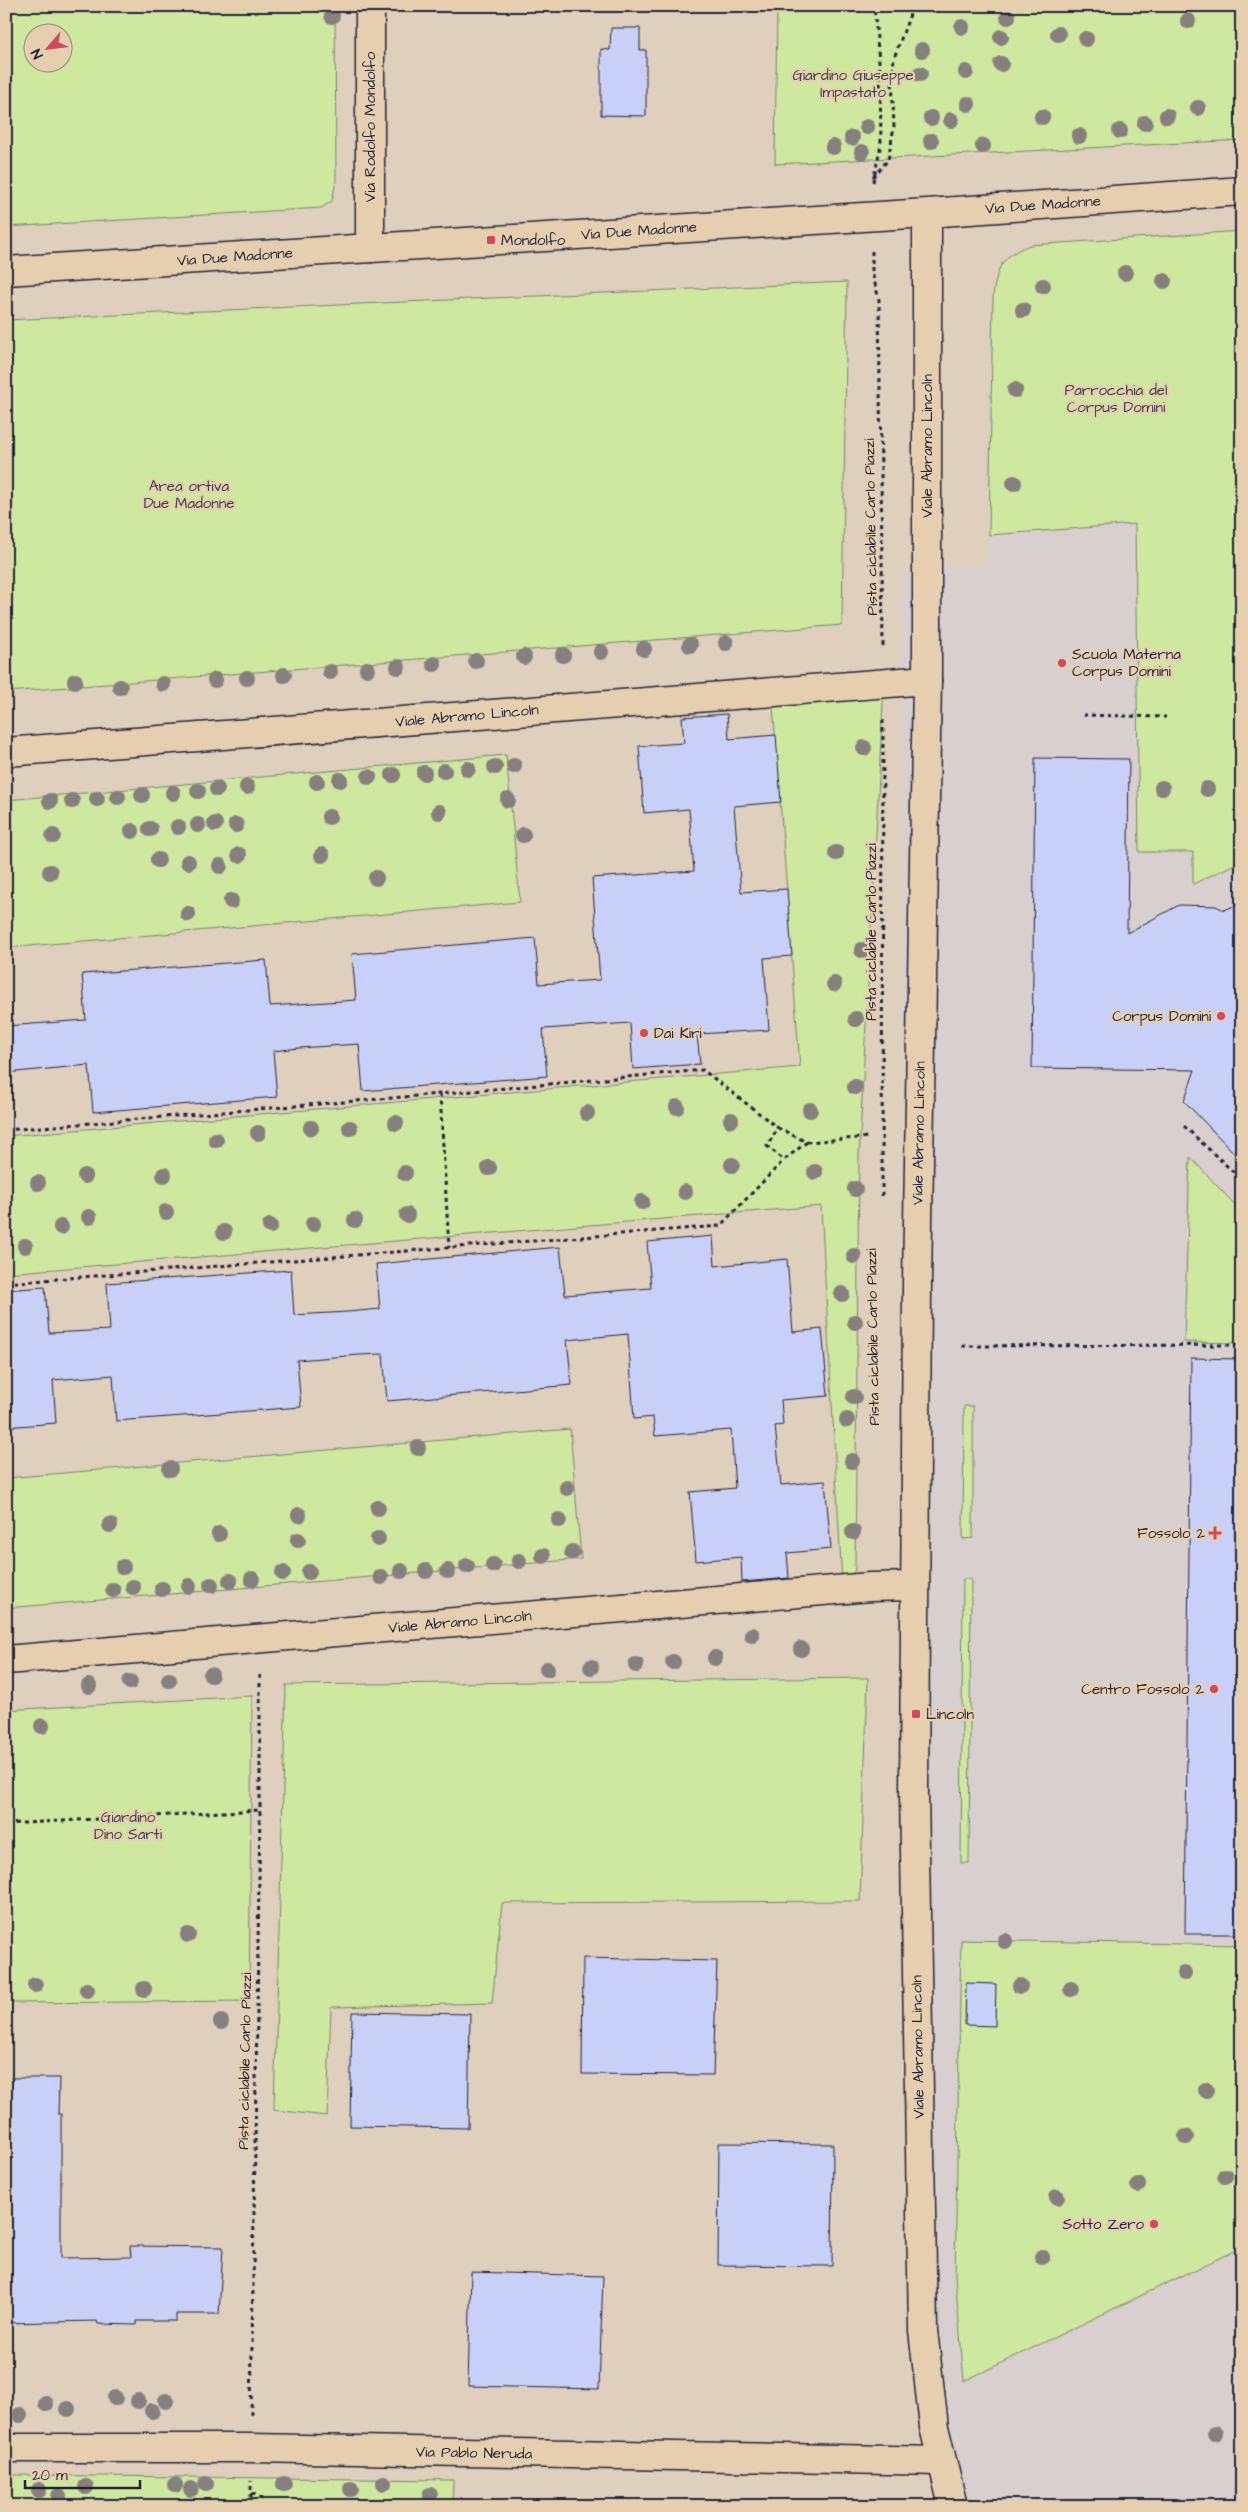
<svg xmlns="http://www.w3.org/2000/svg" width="1248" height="2512" font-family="'Architects Daughter',sans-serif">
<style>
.built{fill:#d8cfcf}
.green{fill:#cee89f;stroke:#78856d;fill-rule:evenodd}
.building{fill:#c8d0f8;stroke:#22223b}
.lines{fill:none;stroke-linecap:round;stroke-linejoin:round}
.street-casing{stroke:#22223b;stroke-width:31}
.secondary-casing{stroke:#22223b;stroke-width:31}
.path{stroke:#22223b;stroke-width:3;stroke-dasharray:4 4;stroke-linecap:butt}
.street{stroke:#e5cfae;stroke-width:28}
.secondary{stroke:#e5cfae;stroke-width:28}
.tree{fill:#85807e}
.poi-dot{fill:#d1495b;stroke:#e5cfae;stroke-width:2}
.labels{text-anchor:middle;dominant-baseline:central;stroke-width:4.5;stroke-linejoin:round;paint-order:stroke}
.park-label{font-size:15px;fill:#3c404a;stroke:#e5cfae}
.street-label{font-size:15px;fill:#22223b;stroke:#e5cfae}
.poi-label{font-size:15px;fill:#22223b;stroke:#e5cfae;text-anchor:start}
</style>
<rect width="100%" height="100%" fill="#dfcfbd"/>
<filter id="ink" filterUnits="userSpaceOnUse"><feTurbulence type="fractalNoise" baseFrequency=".02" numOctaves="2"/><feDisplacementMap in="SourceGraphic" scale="10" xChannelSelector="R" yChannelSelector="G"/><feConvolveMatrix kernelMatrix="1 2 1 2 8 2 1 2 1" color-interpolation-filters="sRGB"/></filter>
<g filter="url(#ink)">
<path class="built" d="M 1135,524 L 1135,562 L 1242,560 L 1242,2506 L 943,2506 L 917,2411 L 908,2255 L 909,1883 L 901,568 L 989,566 L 989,535 Z"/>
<path class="green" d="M 6,6 L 335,6 L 336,181 L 332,201 L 321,208 L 6,227 ZM 32,32 L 62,32 L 62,62 L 32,62 Z
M 777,6 L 1242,6 L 1242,140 L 775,164 Z
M 1242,231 L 1242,865 L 1233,865 L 1193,884 L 1193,852 L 1139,852 L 1135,524 L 989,535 L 993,297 C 997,267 1001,256 1030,245 Z
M 847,282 L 842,625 L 6,692 L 6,320 Z
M 884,683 L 859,1155 L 855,1570 L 848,1580 L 842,1582 L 821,1206 L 6,1273 L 6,1136 L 800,1067 L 772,692 Z
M 506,755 L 520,902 L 6,948 L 6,800 Z
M 1190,1157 L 1239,1209 L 1242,1209 L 1242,1343 L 1184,1342 Z
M 964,1406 L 973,1406 L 973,1538 L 963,1539 Z
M 570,1429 L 581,1559 L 6,1608 L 6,1478 Z
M 963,1579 L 971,1579 L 969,1863 L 961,1863 Z
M 868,1678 L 860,1901 L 502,1903 L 492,2003 L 331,2007 L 327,2116 L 274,2110 L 286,1685 Z
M 252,1696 L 249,2001 L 6,2003 L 6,1710 Z
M 961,1940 L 1242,1945 L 1242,2247 L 964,2381 L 955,2276 Z
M 6,2475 L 453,2480 L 452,2506 L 6,2506 Z"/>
<path class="building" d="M 611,28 L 640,28 L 640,50 L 646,50 L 646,116 L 601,115 L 601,49 L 610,50 Z
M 727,714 L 729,739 L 776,735 L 781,802 L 734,806 L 741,892 L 787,889 L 792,956 L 764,958 L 769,1030 L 697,1034 L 700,1064 L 633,1069 L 630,1023 L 543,1029 L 547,1076 L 363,1091 L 359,1044 L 299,1048 L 273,1051 L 277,1097 L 93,1112 L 89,1065 L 6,1073 L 6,1026 L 86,1020 L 82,974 L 266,960 L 270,1006 L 356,1000 L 352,954 L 535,938 L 539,984 L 600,980 L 592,878 L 694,871 L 689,809 L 644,813 L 639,746 L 684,743 L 682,717 Z
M 1035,758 L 1129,759 L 1127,933 L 1179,905 L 1216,906 L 1224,910 L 1242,903 L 1242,1161 L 1184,1101 L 1195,1070 L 1032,1068 Z
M 713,1236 L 715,1266 L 787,1259 L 793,1332 L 822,1329 L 828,1396 L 781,1400 L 783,1425 L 775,1426 L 781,1485 L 825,1481 L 831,1549 L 787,1553 L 789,1578 L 742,1582 L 741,1557 L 696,1561 L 690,1492 L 735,1488 L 731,1430 L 655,1436 L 653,1417 L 634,1419 L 628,1334 L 567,1340 L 572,1385 L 387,1401 L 383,1354 L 359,1355 L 297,1360 L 301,1407 L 116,1421 L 113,1375 L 53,1380 L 56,1423 L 6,1427 L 6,1290 L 45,1287 L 49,1333 L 110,1330 L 107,1283 L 291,1270 L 294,1315 L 348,1312 L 380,1309 L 376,1264 L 560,1247 L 565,1295 L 651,1288 L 647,1242 Z
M 1191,1358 L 1242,1359 L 1242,1934 L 1185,1934 Z
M 583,1958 L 717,1961 L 713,2075 L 582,2074 Z
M 966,1983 L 996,1984 L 995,2026 L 965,2025 Z
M 352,2012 L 470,2014 L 468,2128 L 350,2126 Z
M 6,2078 L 59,2078 L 58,2114 L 61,2114 L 61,2258 L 131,2257 L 130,2246 L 223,2247 L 219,2314 L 176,2314 L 176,2321 L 137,2321 L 137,2325 L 98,2324 L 97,2321 L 6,2323 Z
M 719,2143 L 833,2144 L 832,2266 L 718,2265 Z
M 471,2272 L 603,2276 L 599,2389 L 468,2386 Z"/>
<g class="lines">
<g class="street-casing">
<path id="street" d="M 370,6 L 370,248
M 6,752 L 927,680
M 6,1660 L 870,1587 L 914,1586
M 6,2448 L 251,2448 L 941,2461"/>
</g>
<g class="secondary-casing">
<path id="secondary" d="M 927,213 L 927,680 L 917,1283 L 914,1792 L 923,2330 L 934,2427 L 953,2506
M 6,271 L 927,213 L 1242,191"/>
</g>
<path class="path" d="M 873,177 L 888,160 L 894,127 L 892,79 L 894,58 L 913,6
M 873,182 L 881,144 L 880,72 L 874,6
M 872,251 L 872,272 L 879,300 L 883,649
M 1083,715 L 1166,717
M 440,1094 L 449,1248
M 1184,1126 L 1242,1180
M 6,1130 L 440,1094 L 703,1070 L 778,1128
M 807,1142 L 784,1160 L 767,1146 L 778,1128 L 807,1142 L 870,1137
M 882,1196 L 883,717
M 6,1283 L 720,1226 L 784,1160
M 962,1346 L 1242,1345
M 6,1824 L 260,1810
M 251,2415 L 260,1810 L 260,1671
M 252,2493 L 263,2499 L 263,2506
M 251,2506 L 251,2481"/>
<use href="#street" class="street"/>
<use href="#secondary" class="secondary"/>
</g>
<g class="tree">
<circle cx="332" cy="16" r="8"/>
<circle cx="1008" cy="17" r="8"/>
<circle cx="1188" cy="21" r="8"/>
<circle cx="962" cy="27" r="8"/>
<circle cx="1058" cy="34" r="8"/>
<circle cx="1001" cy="37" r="8"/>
<circle cx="1086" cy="39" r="8"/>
<circle cx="922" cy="50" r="8"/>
<circle cx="1001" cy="64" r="8"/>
<circle cx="966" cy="72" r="8"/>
<circle cx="920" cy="74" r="8"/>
<circle cx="968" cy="104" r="8"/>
<circle cx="1198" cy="108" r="8"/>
<circle cx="1167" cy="116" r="8"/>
<circle cx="1042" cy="117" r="8"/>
<circle cx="931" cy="118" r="8"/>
<circle cx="951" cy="120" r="8"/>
<circle cx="1145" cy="123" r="8"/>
<circle cx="867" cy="127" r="8"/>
<circle cx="1120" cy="131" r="8"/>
<circle cx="1079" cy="136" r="8"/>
<circle cx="852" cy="138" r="8"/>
<circle cx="931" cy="141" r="8"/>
<circle cx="983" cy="146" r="8"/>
<circle cx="833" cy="147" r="8"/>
<circle cx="862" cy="152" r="8"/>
<circle cx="1125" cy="273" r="8"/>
<circle cx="1164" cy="281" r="8"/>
<circle cx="1043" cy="286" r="8"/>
<circle cx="1023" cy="310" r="8"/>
<circle cx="1015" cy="390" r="8"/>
<circle cx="1014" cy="483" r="8"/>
<circle cx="726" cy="643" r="8"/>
<circle cx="690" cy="645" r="8"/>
<circle cx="644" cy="649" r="8"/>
<circle cx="601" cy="652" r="8"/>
<circle cx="563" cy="655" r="8"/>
<circle cx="524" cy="657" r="8"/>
<circle cx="476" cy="661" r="8"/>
<circle cx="434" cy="664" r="8"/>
<circle cx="398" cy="667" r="8"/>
<circle cx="367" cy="669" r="8"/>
<circle cx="330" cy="672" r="8"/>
<circle cx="284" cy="675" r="8"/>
<circle cx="247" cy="678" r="8"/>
<circle cx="215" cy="680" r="8"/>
<circle cx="75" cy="681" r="8"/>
<circle cx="163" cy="684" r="8"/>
<circle cx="120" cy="687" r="8"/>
<circle cx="864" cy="748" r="8"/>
<circle cx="514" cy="766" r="8"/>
<circle cx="495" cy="767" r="8"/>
<circle cx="468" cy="769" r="8"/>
<circle cx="444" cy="771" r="8"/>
<circle cx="424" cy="773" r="8"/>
<circle cx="393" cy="775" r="8"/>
<circle cx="369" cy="777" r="8"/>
<circle cx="340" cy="780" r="8"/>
<circle cx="317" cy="782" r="8"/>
<circle cx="247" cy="787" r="8"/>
<circle cx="1162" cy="788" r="8"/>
<circle cx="217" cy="789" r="8"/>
<circle cx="1207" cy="789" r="8"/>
<circle cx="198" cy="791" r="8"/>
<circle cx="173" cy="793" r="8"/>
<circle cx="142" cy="795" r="8"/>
<circle cx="118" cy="797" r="8"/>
<circle cx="97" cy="799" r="8"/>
<circle cx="508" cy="800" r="8"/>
<circle cx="50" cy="801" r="8"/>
<circle cx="72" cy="801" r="8"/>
<circle cx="439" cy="812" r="8"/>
<circle cx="329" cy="817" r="8"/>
<circle cx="215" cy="824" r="8"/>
<circle cx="198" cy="825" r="8"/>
<circle cx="236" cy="825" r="8"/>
<circle cx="178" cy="827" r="8"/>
<circle cx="150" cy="829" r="8"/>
<circle cx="132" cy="831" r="8"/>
<circle cx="523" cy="835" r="8"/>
<circle cx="53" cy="836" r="8"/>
<circle cx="836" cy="853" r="8"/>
<circle cx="239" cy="855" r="8"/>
<circle cx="322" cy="855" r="8"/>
<circle cx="158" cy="860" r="8"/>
<circle cx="188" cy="862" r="8"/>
<circle cx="220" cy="866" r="8"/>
<circle cx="50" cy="872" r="8"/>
<circle cx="376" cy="878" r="8"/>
<circle cx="231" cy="901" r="8"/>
<circle cx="188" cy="914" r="8"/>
<circle cx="862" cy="950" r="8"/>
<circle cx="834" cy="984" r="8"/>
<circle cx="856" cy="1019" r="8"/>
<circle cx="855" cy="1087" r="8"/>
<circle cx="677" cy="1107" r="8"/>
<circle cx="810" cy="1110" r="8"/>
<circle cx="587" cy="1113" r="8"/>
<circle cx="731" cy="1120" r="8"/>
<circle cx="396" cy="1123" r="8"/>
<circle cx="311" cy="1128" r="8"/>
<circle cx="350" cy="1128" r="8"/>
<circle cx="258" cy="1133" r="8"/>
<circle cx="216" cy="1140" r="8"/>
<circle cx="732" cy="1165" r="8"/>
<circle cx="489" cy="1168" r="8"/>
<circle cx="815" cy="1172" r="8"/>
<circle cx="405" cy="1173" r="8"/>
<circle cx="164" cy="1175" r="8"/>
<circle cx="85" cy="1176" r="8"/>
<circle cx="38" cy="1183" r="8"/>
<circle cx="855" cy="1189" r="8"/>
<circle cx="685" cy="1192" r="8"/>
<circle cx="642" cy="1202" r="8"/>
<circle cx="166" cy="1212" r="8"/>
<circle cx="407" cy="1215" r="8"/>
<circle cx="89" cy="1217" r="8"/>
<circle cx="355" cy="1220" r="8"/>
<circle cx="313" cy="1224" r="8"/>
<circle cx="270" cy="1226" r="8"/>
<circle cx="61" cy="1227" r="8"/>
<circle cx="224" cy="1232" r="8"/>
<circle cx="25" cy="1246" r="8"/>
<circle cx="854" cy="1256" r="8"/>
<circle cx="842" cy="1294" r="8"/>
<circle cx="855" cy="1322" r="8"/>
<circle cx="854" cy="1397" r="8"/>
<circle cx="847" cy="1420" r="8"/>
<circle cx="418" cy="1448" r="8"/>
<circle cx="852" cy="1461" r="8"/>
<circle cx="170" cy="1469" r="8"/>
<circle cx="567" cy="1488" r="8"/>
<circle cx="378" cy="1508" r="8"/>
<circle cx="299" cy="1515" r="8"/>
<circle cx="559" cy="1520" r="8"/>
<circle cx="110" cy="1525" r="8"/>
<circle cx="853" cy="1532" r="8"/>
<circle cx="219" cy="1534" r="8"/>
<circle cx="378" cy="1539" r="8"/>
<circle cx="298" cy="1540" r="8"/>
<circle cx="572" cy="1552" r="8"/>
<circle cx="543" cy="1556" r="8"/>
<circle cx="519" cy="1561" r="8"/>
<circle cx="493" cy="1565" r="8"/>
<circle cx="467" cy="1566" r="8"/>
<circle cx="123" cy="1567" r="8"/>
<circle cx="401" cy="1571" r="8"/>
<circle cx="426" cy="1571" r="8"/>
<circle cx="448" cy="1571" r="8"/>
<circle cx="309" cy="1572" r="8"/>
<circle cx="283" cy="1573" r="8"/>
<circle cx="381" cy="1577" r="8"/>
<circle cx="252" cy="1579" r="8"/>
<circle cx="230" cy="1581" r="8"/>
<circle cx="211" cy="1585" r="8"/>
<circle cx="189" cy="1586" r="8"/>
<circle cx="133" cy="1587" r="8"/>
<circle cx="162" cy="1589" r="8"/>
<circle cx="113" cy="1590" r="8"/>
<circle cx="752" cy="1635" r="8"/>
<circle cx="801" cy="1649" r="8"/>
<circle cx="715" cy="1658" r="8"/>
<circle cx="673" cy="1662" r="8"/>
<circle cx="636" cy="1665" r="8"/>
<circle cx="591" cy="1667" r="8"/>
<circle cx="547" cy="1669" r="8"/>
<circle cx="211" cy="1675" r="8"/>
<circle cx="169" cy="1680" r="8"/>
<circle cx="130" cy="1682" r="8"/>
<circle cx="89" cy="1686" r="8"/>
<circle cx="42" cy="1726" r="8"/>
<circle cx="188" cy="1935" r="8"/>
<circle cx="1005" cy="1941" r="8"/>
<circle cx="1184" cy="1973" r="8"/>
<circle cx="35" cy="1985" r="8"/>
<circle cx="1020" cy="1986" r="8"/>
<circle cx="144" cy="1989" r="8"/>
<circle cx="1071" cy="1989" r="8"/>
<circle cx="87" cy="1990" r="8"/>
<circle cx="221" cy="2022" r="8"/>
<circle cx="1206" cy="2090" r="8"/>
<circle cx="1186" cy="2137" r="8"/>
<circle cx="1225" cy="2176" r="8"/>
<circle cx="1138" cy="2185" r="8"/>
<circle cx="1057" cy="2197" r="8"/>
<circle cx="1042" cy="2257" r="8"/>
<circle cx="115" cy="2398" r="8"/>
<circle cx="138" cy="2401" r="8"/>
<circle cx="166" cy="2401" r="8"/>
<circle cx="46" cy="2404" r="8"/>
<circle cx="68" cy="2409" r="8"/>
<circle cx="152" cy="2411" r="8"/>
<circle cx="20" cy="2415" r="8"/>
<circle cx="1215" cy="2433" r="8"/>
<circle cx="384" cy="2483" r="8"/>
<circle cx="206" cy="2484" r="8"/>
<circle cx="284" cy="2484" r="8"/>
<circle cx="175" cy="2485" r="8"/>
<circle cx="86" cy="2487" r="8"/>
<circle cx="191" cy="2489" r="8"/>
<circle cx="351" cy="2489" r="8"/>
<circle cx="39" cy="2490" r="8"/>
<circle cx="430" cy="2495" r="8"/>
<circle cx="59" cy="2496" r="8"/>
</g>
</g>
<g class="poi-dot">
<rect x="486" y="235" width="10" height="10" rx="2.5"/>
<circle cx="1062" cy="663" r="5"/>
<circle cx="1221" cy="1016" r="5"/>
<circle cx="644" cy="1033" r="5"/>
<path d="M1212.5 1525.5h5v5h5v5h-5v5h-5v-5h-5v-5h5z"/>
<circle cx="1214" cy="1689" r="5"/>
<rect x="911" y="1709" width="10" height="10" rx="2.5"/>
<circle cx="1154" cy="2224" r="5"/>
</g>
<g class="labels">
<g class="park-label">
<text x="853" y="75">Giardino Giuseppe<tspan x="853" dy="17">Impastato</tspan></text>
<text x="1116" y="390">Parrocchia del<tspan x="1116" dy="17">Corpus Domini</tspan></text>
<text x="189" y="486">Area ortiva<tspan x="189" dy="17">Due Madonne</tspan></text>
<text x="128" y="1817">Giardino<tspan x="128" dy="17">Dino Sarti</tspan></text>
</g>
<g class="street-label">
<text transform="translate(370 127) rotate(-90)">Via Rodolfo Mondolfo</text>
<text transform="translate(1043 205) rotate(-4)">Via Due Madonne</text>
<text transform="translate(639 231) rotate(-4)">Via Due Madonne</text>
<text transform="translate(235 257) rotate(-4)">Via Due Madonne</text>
<text transform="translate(927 446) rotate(-90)">Viale Abramo Lincoln</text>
<text transform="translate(871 527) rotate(-91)">Pista ciclabile Carlo Piazzi</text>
<text transform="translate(467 716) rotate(-5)">Viale Abramo Lincoln</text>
<text transform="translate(871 932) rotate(-90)">Pista ciclabile Carlo Piazzi</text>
<text transform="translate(919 1133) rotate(-89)">Viale Abramo Lincoln</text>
<text transform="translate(873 1337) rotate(-91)">Pista ciclabile Carlo Piazzi</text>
<text transform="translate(460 1622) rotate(-5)">Viale Abramo Lincoln</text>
<text transform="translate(918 2047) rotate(-91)">Viale Abramo Lincoln</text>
<text transform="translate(245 2061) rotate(-89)">Pista ciclabile Carlo Piazzi</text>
<text transform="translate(474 2453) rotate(1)">Via Pablo Neruda</text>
</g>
<g class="poi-label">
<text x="501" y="240">Mondolfo</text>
<text x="1072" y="654">Scuola Materna<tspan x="1072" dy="17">Corpus Domini</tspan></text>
<text x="1211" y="1016" text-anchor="end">Corpus Domini</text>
<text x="654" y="1033">Dai Kiri</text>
<text x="1205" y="1533" text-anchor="end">Fossolo 2</text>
<text x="1204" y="1689" text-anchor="end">Centro Fossolo 2</text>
<text x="926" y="1714">Lincoln</text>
<text x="1144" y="2224" text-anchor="end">Sotto Zero</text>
</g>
</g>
<rect width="1248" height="2512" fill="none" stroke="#e5cfae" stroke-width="25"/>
<rect x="12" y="12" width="1223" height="2487" fill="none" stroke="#22223b" stroke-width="2" filter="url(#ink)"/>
<g transform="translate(48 48) rotate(242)"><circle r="24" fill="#e5cfae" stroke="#978a80"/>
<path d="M0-4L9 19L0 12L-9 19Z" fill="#d1495b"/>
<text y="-8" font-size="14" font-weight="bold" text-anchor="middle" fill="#22223b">N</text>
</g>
<path d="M25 2480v8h115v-8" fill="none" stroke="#22223b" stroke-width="2.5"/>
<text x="32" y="2480" font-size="15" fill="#22223b" stroke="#e5cfae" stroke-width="4" paint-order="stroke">20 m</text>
</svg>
